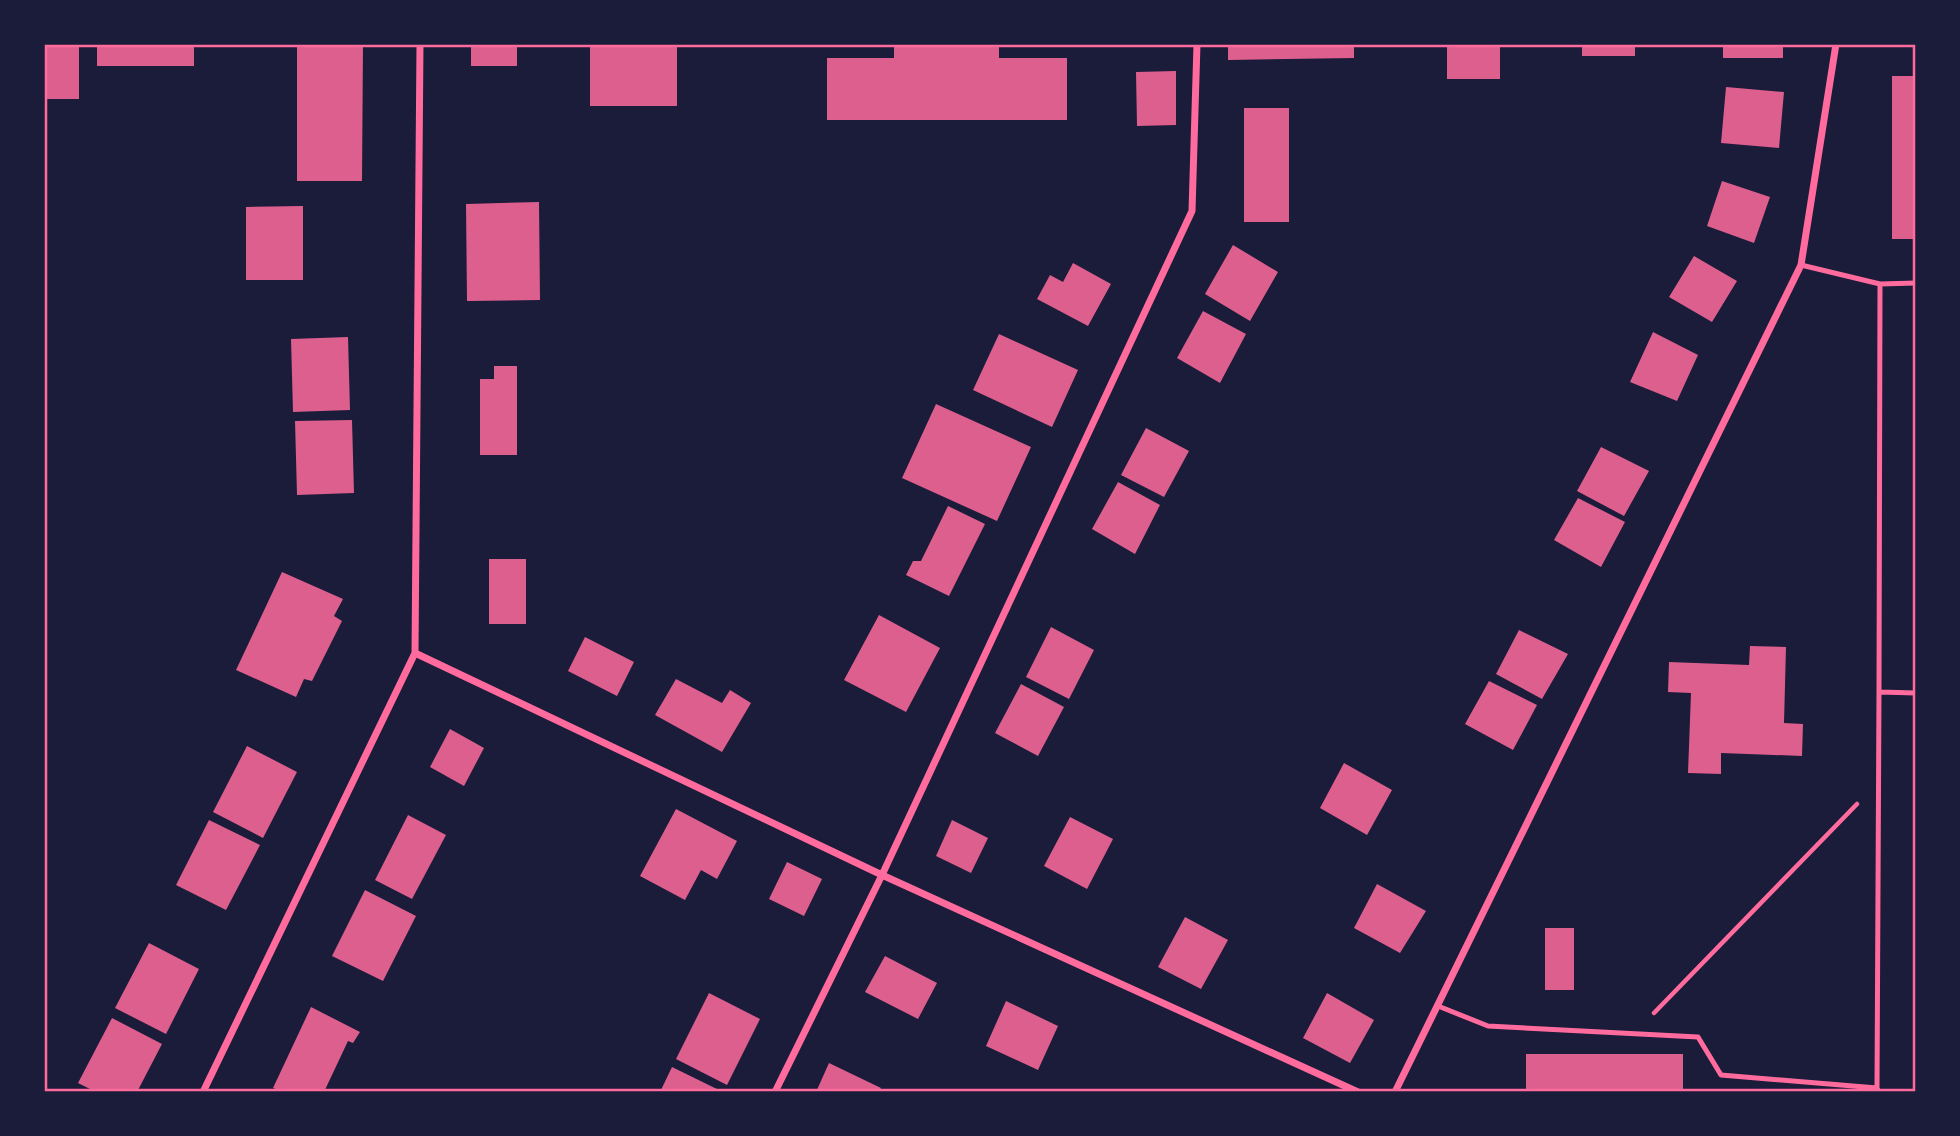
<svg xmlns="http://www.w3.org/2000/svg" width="1960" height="1136" font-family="Roboto,sans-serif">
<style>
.building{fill:#dd5f8e}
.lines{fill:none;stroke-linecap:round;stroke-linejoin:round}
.path{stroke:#ff6b9d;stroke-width:4.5}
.service{stroke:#ff6b9d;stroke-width:5}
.minor{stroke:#ff6b9d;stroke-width:7}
.neatline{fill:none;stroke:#ff6b9d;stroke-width:2.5}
</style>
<rect width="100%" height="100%" fill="#1b1b3a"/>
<path class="building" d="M 44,44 L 79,44 L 79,99 L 44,99 Z
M 97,44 L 194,44 L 194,66 L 97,66 Z
M 297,44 L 363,44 L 362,181 L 297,181 Z
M 471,44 L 517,44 L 517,66 L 471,66 Z
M 590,44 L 677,44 L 677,106 L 590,106 Z
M 894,44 L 999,44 L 999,58 L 1067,58 L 1067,120 L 827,120 L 827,58 L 894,58 Z
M 1228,44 L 1354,44 L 1354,58 L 1228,60 Z
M 1447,44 L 1500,44 L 1500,79 L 1447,79 Z
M 1582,44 L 1635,44 L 1635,56 L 1582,56 Z
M 1723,44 L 1783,44 L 1783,58 L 1723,58 Z
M 1176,71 L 1176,125 L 1137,126 L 1136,72 Z
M 1892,76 L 1916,76 L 1916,239 L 1892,239 Z
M 1726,87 L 1784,92 L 1779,148 L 1721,143 Z
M 1244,108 L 1289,108 L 1289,222 L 1244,222 Z
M 1722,181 L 1770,197 L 1754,243 L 1707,226 Z
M 539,202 L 540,300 L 467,301 L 466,204 Z
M 303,206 L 303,280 L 246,280 L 246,207 Z
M 1233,245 L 1278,272 L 1250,321 L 1205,294 Z
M 1694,256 L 1737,281 L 1712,322 L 1669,297 Z
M 1073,263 L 1111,284 L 1088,326 L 1037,299 L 1050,275 L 1063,282 Z
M 1203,311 L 1246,334 L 1220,383 L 1177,358 Z
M 1653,332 L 1698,355 L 1677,401 L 1630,382 Z
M 999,334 L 1078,370 L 1052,427 L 973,390 Z
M 348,337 L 350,410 L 293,412 L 291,339 Z
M 494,366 L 517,366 L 517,455 L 480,455 L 480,379 L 494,379 Z
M 936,404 L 1031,447 L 997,521 L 902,478 Z
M 352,420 L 354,493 L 297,495 L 295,421 Z
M 1146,428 L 1189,451 L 1164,497 L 1121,475 Z
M 1601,447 L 1649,471 L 1624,516 L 1577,491 Z
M 1118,482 L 1160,505 L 1135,554 L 1092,529 Z
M 1578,498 L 1625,522 L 1601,567 L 1554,540 Z
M 948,506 L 985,524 L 949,596 L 906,575 L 913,561 L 921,561 Z
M 489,559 L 526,559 L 526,624 L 489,624 Z
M 282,572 L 343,599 L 334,616 L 342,621 L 312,681 L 304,679 L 296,697 L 236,670 Z
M 879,615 L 940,648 L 906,712 L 844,680 Z
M 1051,627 L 1094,650 L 1069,699 L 1026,677 Z
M 1519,630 L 1568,654 L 1542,699 L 1496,674 Z
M 585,637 L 634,662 L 617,696 L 568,671 Z
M 1750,646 L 1786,647 L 1784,723 L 1803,724 L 1802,756 L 1721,753 L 1721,774 L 1688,773 L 1691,693 L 1668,692 L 1669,662 L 1749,665 Z
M 676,679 L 722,703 L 730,690 L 751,703 L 722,752 L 655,715 Z
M 1489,681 L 1537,705 L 1513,750 L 1465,724 Z
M 1021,684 L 1064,707 L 1038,756 L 995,733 Z
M 450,729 L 484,748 L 464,786 L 430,767 Z
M 247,746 L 297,772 L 263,838 L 213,812 Z
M 1344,763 L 1392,790 L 1367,835 L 1320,808 Z
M 676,809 L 737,841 L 717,879 L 701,870 L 685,900 L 640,876 Z
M 408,815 L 446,835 L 412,899 L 375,880 Z
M 1070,817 L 1113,839 L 1087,889 L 1044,866 Z
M 209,820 L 260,845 L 226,910 L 176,885 Z
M 952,820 L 988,838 L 971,873 L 936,856 Z
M 787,862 L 822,879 L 804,916 L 769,899 Z
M 1377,884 L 1426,911 L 1400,953 L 1354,928 Z
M 365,890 L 416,916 L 383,981 L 332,956 Z
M 1185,917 L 1228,940 L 1201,989 L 1158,967 Z
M 1545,928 L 1574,928 L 1574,990 L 1545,990 Z
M 149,943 L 199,969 L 166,1034 L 115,1008 Z
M 885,956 L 937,983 L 918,1019 L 865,992 Z
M 709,993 L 760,1019 L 727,1085 L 676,1059 Z
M 1327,993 L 1374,1020 L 1350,1063 L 1303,1038 Z
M 1006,1001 L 1058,1026 L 1038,1070 L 986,1046 Z
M 311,1007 L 360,1032 L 353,1043 L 348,1041 L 324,1092 L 283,1092 L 273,1088 Z
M 112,1018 L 162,1044 L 137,1092 L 96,1092 L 78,1083 Z
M 1526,1054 L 1683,1054 L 1683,1092 L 1526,1092 Z
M 829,1063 L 881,1088 L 879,1092 L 816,1092 Z
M 672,1067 L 723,1092 L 660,1092 Z"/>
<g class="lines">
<path class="path" d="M 1654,1013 L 1857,804"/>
<path class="service" d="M 1801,265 L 1880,284 L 1916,283
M 1879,692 L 1880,284
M 1438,1006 L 1488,1026 L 1698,1037 L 1721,1075 L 1877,1088 L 1879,1092
M 1877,1088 L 1879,692 L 1916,693"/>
<path class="minor" d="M 415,653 L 882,875 L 1358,1092
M 203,1092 L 415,653 L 420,44
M 775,1092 L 882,875 L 1192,211 L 1197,44
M 1395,1092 L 1801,265 L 1836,44"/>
</g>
<rect width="1960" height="1136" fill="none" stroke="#1b1b3a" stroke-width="91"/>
<rect x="46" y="46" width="1868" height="1044" class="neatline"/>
</svg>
